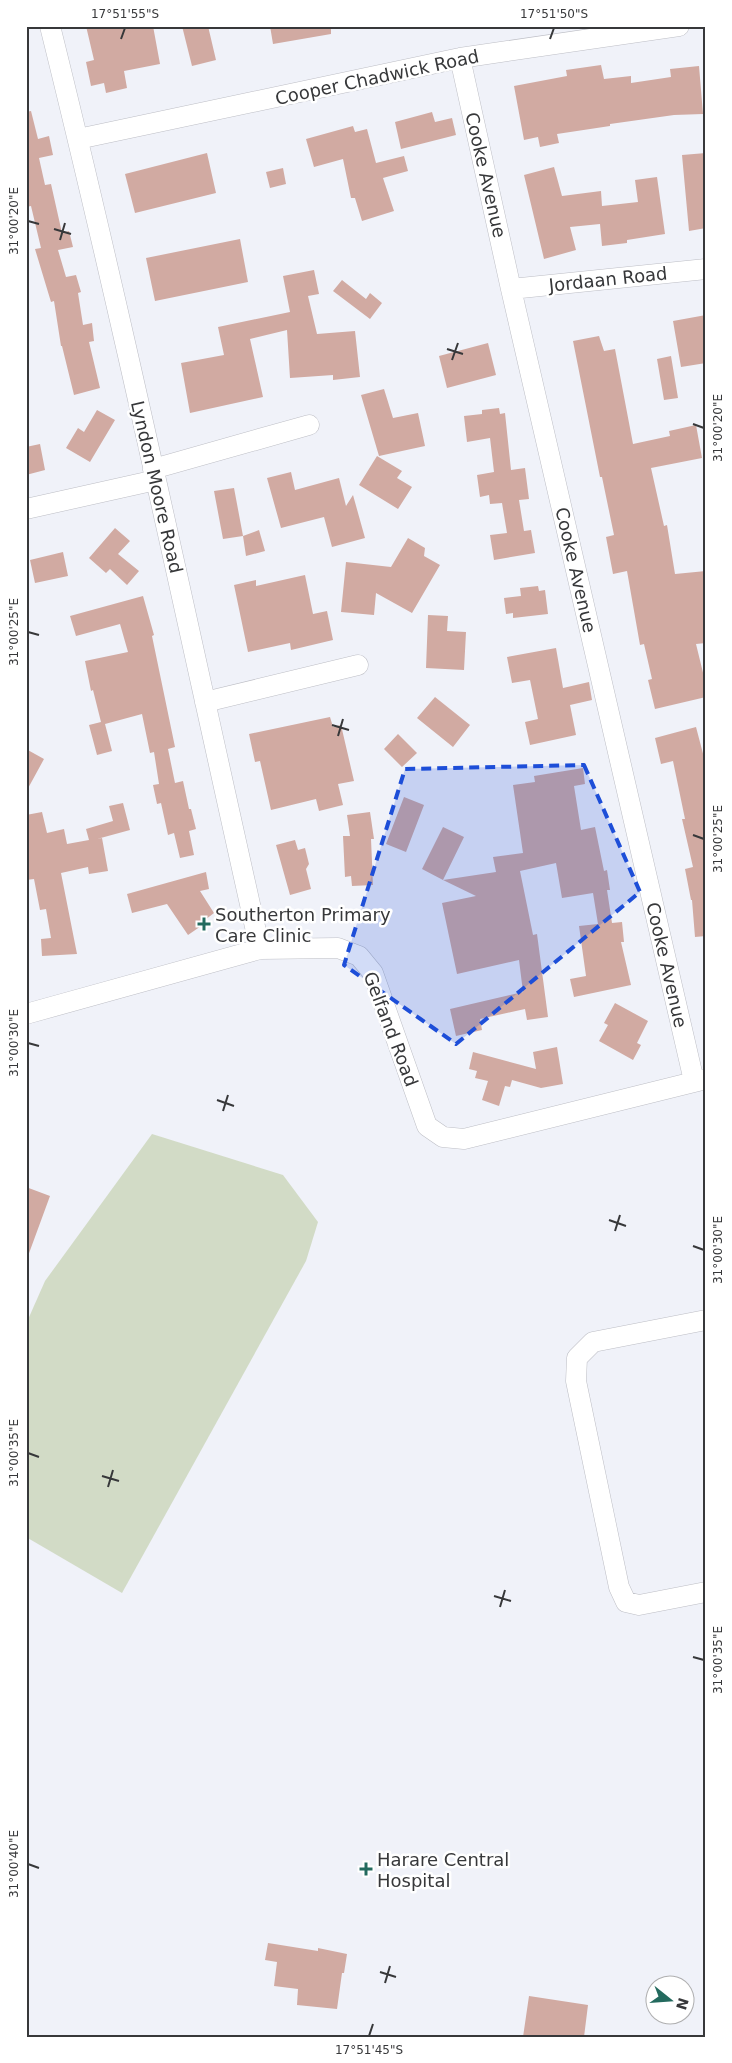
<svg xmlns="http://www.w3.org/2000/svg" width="732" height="2063" font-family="'DejaVu Sans',sans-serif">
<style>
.green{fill:#d2dbc6}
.building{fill:#d1aaa2}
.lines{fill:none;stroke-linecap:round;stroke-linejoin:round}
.minor-casing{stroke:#bdbec5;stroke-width:21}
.minor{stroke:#fff;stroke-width:20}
.marked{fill:#1d4ed8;fill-opacity:0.2;stroke:#1d4ed8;stroke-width:4;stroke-dasharray:10 6;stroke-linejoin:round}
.ticks{fill:none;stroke:#37383a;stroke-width:2}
.poi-dot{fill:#236a5e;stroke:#fff;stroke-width:2}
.labels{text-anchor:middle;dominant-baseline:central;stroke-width:5;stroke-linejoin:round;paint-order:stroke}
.street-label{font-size:18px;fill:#37383a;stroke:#fff}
.poi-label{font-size:18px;fill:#37383a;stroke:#fff;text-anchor:start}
.neatline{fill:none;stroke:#37383a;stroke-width:2}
.ticks-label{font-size:12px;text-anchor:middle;fill:#37383a}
</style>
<rect width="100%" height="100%" fill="#f0f2f9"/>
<path class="green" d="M 152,1134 L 283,1175 L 318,1222 L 306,1261 L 122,1593 L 26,1537 L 26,1324 L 45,1281 Z"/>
<path class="building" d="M 86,26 L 153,26 L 160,64 L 124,71 L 127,88 L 106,93 L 104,83 L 91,86 L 86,62 L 94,60 Z
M 182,26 L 208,26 L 216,60 L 192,66 Z
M 270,26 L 331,26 L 331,34 L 273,44 Z
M 601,65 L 604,79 L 631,76 L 631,83 L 671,77 L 670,69 L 699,66 L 703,114 L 674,115 L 610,124 L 610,126 L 557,134 L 559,143 L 540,147 L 538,137 L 524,140 L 514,86 L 567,76 L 566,70 Z
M 31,111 L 38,139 L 49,136 L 53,155 L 39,158 L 45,185 L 51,184 L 62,233 L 69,231 L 73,247 L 58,250 L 66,277 L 76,275 L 81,292 L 78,293 L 83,325 L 92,323 L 94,341 L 89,342 L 100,388 L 74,395 L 62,346 L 61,346 L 54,301 L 51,302 L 35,249 L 41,248 L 31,206 L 26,207 L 26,112 Z
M 432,112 L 435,122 L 452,118 L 456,135 L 401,149 L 395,122 Z
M 353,126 L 355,132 L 367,129 L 376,163 L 404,156 L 408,171 L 383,178 L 394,211 L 362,221 L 355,198 L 351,198 L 343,159 L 314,167 L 306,139 Z
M 207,153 L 216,193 L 135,213 L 125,174 Z
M 706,153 L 706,228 L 689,231 L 682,155 Z
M 554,167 L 562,196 L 601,191 L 602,206 L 638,202 L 635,180 L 657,177 L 665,234 L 627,240 L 627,243 L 602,246 L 600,224 L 570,227 L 576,250 L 544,259 L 524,175 Z
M 283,168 L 286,184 L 270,188 L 266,172 Z
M 240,239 L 248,282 L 155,301 L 146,258 Z
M 314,270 L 319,294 L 308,296 L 317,334 L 355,331 L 360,377 L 333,380 L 333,375 L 290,378 L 287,330 L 250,339 L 263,397 L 190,413 L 181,363 L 224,355 L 218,327 L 290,312 L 283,276 Z
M 342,280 L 366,299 L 370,293 L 382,303 L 370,319 L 333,291 Z
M 706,315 L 706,363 L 681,367 L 673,321 Z
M 599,336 L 604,351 L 615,349 L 633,444 L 670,436 L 669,431 L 696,425 L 702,458 L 651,468 L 664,526 L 667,525 L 675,574 L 706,571 L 706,643 L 696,644 L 706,685 L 706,697 L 655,709 L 648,680 L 652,679 L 644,644 L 640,645 L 627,571 L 613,574 L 606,537 L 614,535 L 602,477 L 600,477 L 573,341 Z
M 488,343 L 496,375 L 447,388 L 439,356 Z
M 671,356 L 678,398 L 664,400 L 657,359 Z
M 384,389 L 393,418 L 418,413 L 425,446 L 379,456 L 361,395 Z
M 499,408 L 500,414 L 505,413 L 511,470 L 525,468 L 529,499 L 519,500 L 524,531 L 531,530 L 535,553 L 494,560 L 490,535 L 507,533 L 502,503 L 490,504 L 489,495 L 480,497 L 477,475 L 494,472 L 490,438 L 467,442 L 464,416 L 482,414 L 482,410 Z
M 97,410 L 115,420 L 90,462 L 66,448 L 78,428 L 84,432 Z
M 40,444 L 45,470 L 26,475 L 26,447 Z
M 377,456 L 402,471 L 397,478 L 412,487 L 398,509 L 359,485 Z
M 291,472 L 295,490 L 339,478 L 346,506 L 353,495 L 365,538 L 332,547 L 324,517 L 281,528 L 267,478 Z
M 234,488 L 243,536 L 223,539 L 214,491 Z
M 115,528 L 130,541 L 118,554 L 139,571 L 127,585 L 110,569 L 106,573 L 89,558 Z
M 259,530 L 265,551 L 246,556 L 243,536 Z
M 408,538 L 425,548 L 424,556 L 440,565 L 412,613 L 376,593 L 374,615 L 341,612 L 346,562 L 391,567 Z
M 63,552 L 68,576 L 35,583 L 30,560 Z
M 305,575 L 313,614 L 327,611 L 333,640 L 291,650 L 290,643 L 248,652 L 234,585 L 256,580 L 256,586 Z
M 538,586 L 539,591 L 545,590 L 548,614 L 513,618 L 513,613 L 506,614 L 504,598 L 521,596 L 520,588 Z
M 143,596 L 154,635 L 152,636 L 175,747 L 168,749 L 175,783 L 183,781 L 189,809 L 191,809 L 196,829 L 189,831 L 194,855 L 180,858 L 174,833 L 168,835 L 161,803 L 157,804 L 153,785 L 159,784 L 154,752 L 150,753 L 142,714 L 105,724 L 112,751 L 97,755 L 89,725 L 101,722 L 93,690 L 91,691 L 85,661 L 128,652 L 120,624 L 76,636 L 70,616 Z
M 428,615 L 448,616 L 447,631 L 466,632 L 464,670 L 426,668 Z
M 556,648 L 563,688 L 589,682 L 592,700 L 570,705 L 576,735 L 530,745 L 525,722 L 538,719 L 530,680 L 512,683 L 507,657 Z
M 435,697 L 470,725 L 453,747 L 417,718 Z
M 330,717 L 333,727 L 341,725 L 354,781 L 338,784 L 343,805 L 319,811 L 316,799 L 271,810 L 260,761 L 255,762 L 249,734 Z
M 696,727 L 706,765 L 706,936 L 695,937 L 692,900 L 691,900 L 685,869 L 693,867 L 682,819 L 685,819 L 673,761 L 661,764 L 655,738 Z
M 398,734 L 417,753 L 402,767 L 384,749 Z
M 26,749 L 44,759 L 26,792 Z
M 583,768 L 585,784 L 574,786 L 581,830 L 595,827 L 604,871 L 607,870 L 610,890 L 607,890 L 612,923 L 622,922 L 624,942 L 621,942 L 631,985 L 574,997 L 570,979 L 586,976 L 579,926 L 598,924 L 593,893 L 562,898 L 556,863 L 520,871 L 533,935 L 537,934 L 548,1017 L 527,1020 L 525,1009 L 480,1019 L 482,1030 L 456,1036 L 450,1009 L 523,992 L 519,960 L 457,974 L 442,903 L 476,896 L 443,880 L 496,872 L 493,857 L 523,853 L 513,785 L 535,782 L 534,776 Z
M 404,797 L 424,805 L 406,852 L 386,844 Z
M 123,803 L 130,830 L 97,839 L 102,838 L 108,871 L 89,874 L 88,867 L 61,873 L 77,954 L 42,956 L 41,939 L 51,938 L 46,909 L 40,910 L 34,879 L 26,880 L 26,815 L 42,812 L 47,833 L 64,829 L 67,844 L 89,840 L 86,829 L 113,821 L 109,806 Z
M 370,812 L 374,839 L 371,839 L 373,885 L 352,886 L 351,876 L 345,877 L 343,836 L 350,836 L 347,815 Z
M 443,827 L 464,837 L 443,880 L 422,869 Z
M 295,840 L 298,850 L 305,848 L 309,864 L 306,869 L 311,889 L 290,895 L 276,845 Z
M 206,872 L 209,889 L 200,891 L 214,913 L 201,923 L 204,924 L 188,935 L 167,904 L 132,913 L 127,894 Z
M 615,1003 L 648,1021 L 637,1043 L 641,1045 L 633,1060 L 599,1041 L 608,1025 L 604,1023 Z
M 557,1047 L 563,1084 L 541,1088 L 512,1080 L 510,1087 L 505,1086 L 499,1106 L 482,1100 L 488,1081 L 475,1078 L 477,1071 L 469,1069 L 473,1052 L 536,1069 L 533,1052 Z
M 26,1187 L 50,1196 L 28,1256 L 26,1255 Z
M 268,1943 L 318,1951 L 318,1948 L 347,1954 L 344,1973 L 342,1973 L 337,2009 L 297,2005 L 298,1989 L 274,1986 L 277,1962 L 265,1960 Z
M 529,1996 L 588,2005 L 584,2037 L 523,2037 Z"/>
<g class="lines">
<g class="minor-casing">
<path id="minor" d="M 50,26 C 126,332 191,642 260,949
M 460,58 L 511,289 L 694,1081
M 78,139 L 460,58 L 679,26
M 511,289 L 706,269
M 153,469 L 309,425
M 26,509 L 156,480
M 205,702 L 358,665
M 26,1014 L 260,949 L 338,948 L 359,956 L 373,973 L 427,1126 L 443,1137 L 464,1139 L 706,1079
M 706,1320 L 593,1342 L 577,1358 L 576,1381 L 619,1587 L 626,1602 L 639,1605 L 706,1592"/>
</g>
<use href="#minor" class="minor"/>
</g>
<path class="marked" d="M 584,765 L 640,892 L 456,1044 L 344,965 L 405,769 Z"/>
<path class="ticks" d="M 121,39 L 125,28M 550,39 L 554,28M 28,221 L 39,224M 54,229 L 71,234M 60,240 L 65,223M 447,349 L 463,354M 452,360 L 458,343M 693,424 L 704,428M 28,632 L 39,635M 332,725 L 349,730M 338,736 L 343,719M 693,835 L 704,839M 28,1043 L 39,1046M 217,1100 L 234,1106M 223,1111 L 228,1095M 609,1220 L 626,1226M 615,1231 L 620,1215M 693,1246 L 704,1250M 28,1453 L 39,1457M 102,1476 L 119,1481M 108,1487 L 113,1470M 494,1596 L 511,1601M 500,1607 L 505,1590M 693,1657 L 704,1660M 28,1864 L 39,1868M 380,1972 L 396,1977M 385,1983 L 390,1966M 369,2036 L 373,2024"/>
<g class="poi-dot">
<path d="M201.5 916.5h5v5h5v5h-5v5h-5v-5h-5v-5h5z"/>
<path d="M363.5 1861.5h5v5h5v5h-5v5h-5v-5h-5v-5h5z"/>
</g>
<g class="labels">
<g class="street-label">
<text transform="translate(377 77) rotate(-12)">Cooper Chadwick Road</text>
<text transform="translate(486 175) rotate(77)">Cooke Avenue</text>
<text transform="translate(608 279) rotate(-6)">Jordaan Road</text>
<text transform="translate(157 487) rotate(77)">Lyndon Moore Road</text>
<text transform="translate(576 570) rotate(77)">Cooke Avenue</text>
<text transform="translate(667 965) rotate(77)">Cooke Avenue</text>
<text transform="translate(391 1029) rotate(69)">Gelfand Road</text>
</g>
<g class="poi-label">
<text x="215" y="914">Southerton Primary<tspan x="215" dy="21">Care Clinic</tspan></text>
<text x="377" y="1859">Harare Central<tspan x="377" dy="21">Hospital</tspan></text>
</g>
</g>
<rect width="732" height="2063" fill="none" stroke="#ffffff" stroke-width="55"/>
<g transform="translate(670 2000) rotate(107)"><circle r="24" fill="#ffffff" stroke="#afafb0"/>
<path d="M0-4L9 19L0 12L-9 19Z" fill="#236a5e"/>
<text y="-8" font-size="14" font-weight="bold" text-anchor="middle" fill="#37383a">N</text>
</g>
<rect x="28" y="28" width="676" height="2008" class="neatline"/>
<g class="ticks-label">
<text x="125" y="18">17°51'55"S</text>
<text x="554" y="18">17°51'50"S</text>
<text transform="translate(14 221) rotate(-90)" y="4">31°00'20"E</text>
<text transform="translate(718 428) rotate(-90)" y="4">31°00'20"E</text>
<text transform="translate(14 632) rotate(-90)" y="4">31°00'25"E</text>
<text transform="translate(718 839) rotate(-90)" y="4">31°00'25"E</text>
<text transform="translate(14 1043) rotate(-90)" y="4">31°00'30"E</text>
<text transform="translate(718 1250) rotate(-90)" y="4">31°00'30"E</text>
<text transform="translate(14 1453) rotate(-90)" y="4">31°00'35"E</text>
<text transform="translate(718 1660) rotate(-90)" y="4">31°00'35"E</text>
<text transform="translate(14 1864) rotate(-90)" y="4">31°00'40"E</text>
<text x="369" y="2054">17°51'45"S</text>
</g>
</svg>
